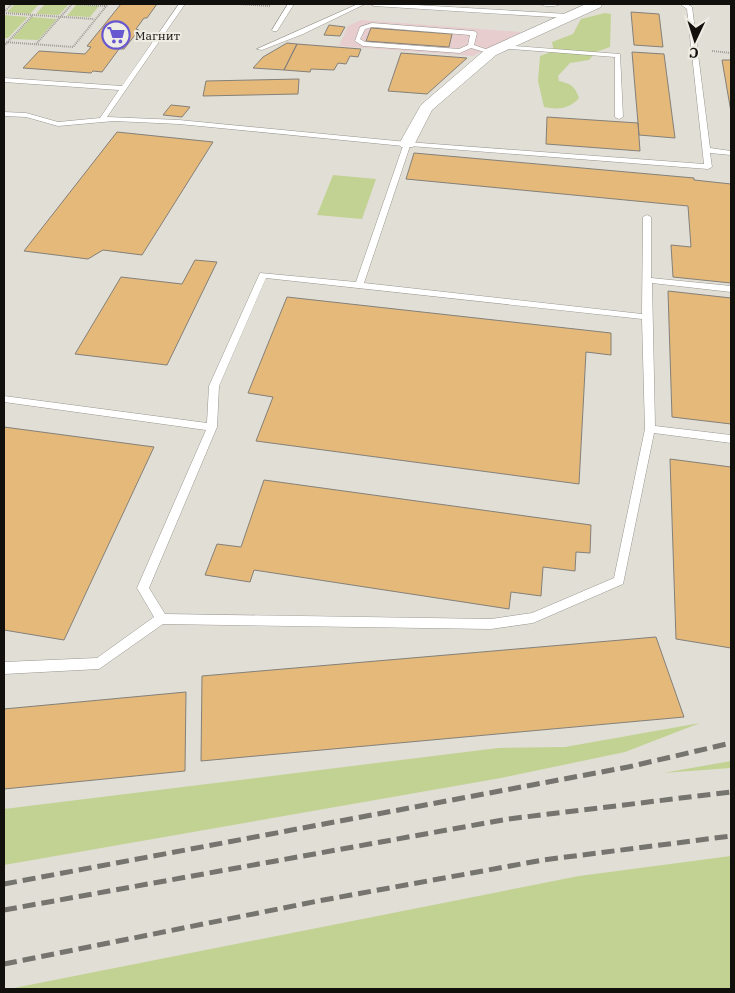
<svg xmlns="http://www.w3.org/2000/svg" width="735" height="993" font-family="'IBM Plex Serif',serif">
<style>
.commercial{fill:#e8cdcf}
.green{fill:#c2d292}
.building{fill:#e4b97a;stroke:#848079}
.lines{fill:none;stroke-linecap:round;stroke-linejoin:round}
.lane-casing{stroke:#98968e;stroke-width:1}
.street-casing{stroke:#98968e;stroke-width:1}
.path{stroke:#a09d97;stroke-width:2;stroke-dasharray:1 1;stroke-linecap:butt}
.lane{fill:#fff;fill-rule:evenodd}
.street{fill:#fff;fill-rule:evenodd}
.rail{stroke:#76746e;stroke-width:5;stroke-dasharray:13 6;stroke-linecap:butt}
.labels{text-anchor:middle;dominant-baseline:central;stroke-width:4;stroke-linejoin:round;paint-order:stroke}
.far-poi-label{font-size:12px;fill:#11100d;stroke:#eeece3;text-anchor:start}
</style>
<rect width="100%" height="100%" fill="#e1ded6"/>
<path class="commercial" d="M 361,20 L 521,32 L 473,56 L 339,46 L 348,26 Z"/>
<path class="green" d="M 15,4 L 39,4 L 30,14 L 7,12 Z
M 45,4 L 68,5 L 59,15 L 36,14 Z
M 76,5 L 99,6 L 90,17 L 67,16 Z
M 605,13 L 611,14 L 610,47 L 596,52 L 589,60 L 570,63 L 558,76 L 559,81 C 571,84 575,86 579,98 C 570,109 557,110 544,107 L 538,81 L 540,56 L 554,51 L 552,42 L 573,34 L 581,19 Z
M 4,15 L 28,17 L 8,38 L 4,38 Z
M 32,17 L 57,19 L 38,40 L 12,39 Z
M 333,175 L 376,179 L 362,219 L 317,215 Z
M 700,723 L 625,752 L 501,778 L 4,865 L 4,809 L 498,748 L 565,747 Z
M 731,761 L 731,768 L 663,773 Z
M 731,856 L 731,989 L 9,989 L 579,876 Z"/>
<path class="building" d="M 121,4 L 157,4 L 147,18 L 144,18 L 136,29 L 139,30 L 124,49 L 119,49 L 102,72 L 93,71 L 91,73 L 23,68 L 39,51 L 85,54 L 91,47 L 87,46 Z
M 631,12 L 659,14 L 663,47 L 634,45 Z
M 329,25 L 345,27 L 340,36 L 324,35 Z
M 371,28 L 452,34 L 449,47 L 366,41 Z
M 287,43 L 297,44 L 284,70 L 253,68 L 263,57 Z
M 297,44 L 361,49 L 358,57 L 350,56 L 346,64 L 338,63 L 334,70 L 311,69 L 310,72 L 284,70 Z
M 632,52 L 664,54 L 675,138 L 639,135 Z
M 401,53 L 467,58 L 427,94 L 388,91 Z
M 722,60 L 731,60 L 731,112 Z
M 299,79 L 298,94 L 203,96 L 206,81 Z
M 171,105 L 181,106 L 190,107 L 182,117 L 163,115 Z
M 547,117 L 638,123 L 640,151 L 546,144 Z
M 117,132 L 213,142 L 142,255 L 103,250 L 88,259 L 24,251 Z
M 414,153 L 694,178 L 694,180 L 731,184 L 731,283 L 673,277 L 671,245 L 691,247 L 688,206 L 406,179 Z
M 195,260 L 217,262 L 167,365 L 75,354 L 121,277 L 182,284 Z
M 668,291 L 731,298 L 731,424 L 672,417 Z
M 287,297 L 611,333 L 611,355 L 586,352 L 579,484 L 256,441 L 273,397 L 248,393 Z
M 4,427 L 154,447 L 64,640 L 4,630 Z
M 670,459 L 731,467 L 731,648 L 676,639 Z
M 264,480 L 591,525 L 590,553 L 576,552 L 575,571 L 543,567 L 541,596 L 511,592 L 509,609 L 254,570 L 250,582 L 205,575 L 217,544 L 241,547 Z
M 656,637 L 684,717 L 201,761 L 202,676 Z
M 186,692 L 185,771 L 4,789 L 4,709 Z"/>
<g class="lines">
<g class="lane-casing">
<path id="lane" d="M 179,4 L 185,4 L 107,117 L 179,120 L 407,142 L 704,164 L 687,9 L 680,4 L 687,4 L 692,7 L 710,148 L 731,151 L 731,155 L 710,153 L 712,167 L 708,169 L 410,146 L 364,283 L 642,314 L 643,217 L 647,215 L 651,217 L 651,278 L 731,286 L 731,292 L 652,283 L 655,426 L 731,435 L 731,443 L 654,433 L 623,584 L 533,623 L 491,629 L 163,624 L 99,669 L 4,674 L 4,662 L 97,658 L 154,617 L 137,588 L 206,430 L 4,402 L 4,396 L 207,423 L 209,386 L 260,273 L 356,282 L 403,146 L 179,124 L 114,121 L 58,126 L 26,117 L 4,116 L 4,112 L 26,113 L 58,122 L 100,118 L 119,90 L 4,82 L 4,78 L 122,86 ZM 266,278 L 642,319 L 645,429 L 614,578 L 532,613 L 491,619 L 165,614 L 149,588 L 217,427 L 219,386 Z
M 288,4 L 294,4 L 277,31 L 273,31 L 272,30 Z
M 358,4 L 365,4 L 303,34 L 262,50 L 257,49 Z
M 371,4 L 399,4 L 568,14 L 571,16 L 568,18 L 374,6 Z
M 540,4 L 560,4 C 556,7 544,7 540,4 Z
M 372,23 L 474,31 L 477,33 L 474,45 L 494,52 L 491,54 L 471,48 L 460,53 L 363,46 L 355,41 L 360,27 ZM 372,27 L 470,35 L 468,45 L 459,49 L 365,42 L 360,39 L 365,29 Z
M 500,45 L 620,54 L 623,117 L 619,119 L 615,117 L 615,57 L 498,48 L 498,46 Z"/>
</g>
<g class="street-casing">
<path id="street" d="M 586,4 L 602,4 L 601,7 L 496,55 L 432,110 L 413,147 L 401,147 L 399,144 L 421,105 L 486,49 Z"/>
</g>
<path class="path" d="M 74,4 L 105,6
M 239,4 L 270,6
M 4,12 L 12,4
M 4,13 L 94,19
M 4,42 L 73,47 L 108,4
M 36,44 L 72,4
M 4,46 L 32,16
M 712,51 L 731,53"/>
<use href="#lane" class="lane"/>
<use href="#street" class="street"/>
<path class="rail" d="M 4,884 L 628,767 L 731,743
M 4,910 L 508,819 L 731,792
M 4,964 L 318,901 L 543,860 L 731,836"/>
</g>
<defs>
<g id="supermarket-ring" transform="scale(1.4375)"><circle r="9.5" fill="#eeece3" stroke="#6757d0" stroke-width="1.5"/><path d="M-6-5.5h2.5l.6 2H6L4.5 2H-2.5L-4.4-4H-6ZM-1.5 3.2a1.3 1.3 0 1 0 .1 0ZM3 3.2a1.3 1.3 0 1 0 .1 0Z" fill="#6757d0"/></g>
</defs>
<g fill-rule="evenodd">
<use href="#supermarket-ring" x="116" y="35"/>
</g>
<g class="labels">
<g class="far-poi-label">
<text x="135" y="35">Магнит</text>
</g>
</g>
<rect width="735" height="993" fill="none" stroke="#11100d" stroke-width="10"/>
<g transform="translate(695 40) rotate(184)" stroke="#eeece3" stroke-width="4" paint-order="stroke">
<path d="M0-4L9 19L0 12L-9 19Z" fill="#11100d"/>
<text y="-8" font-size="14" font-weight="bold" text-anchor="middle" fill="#11100d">С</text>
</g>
</svg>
